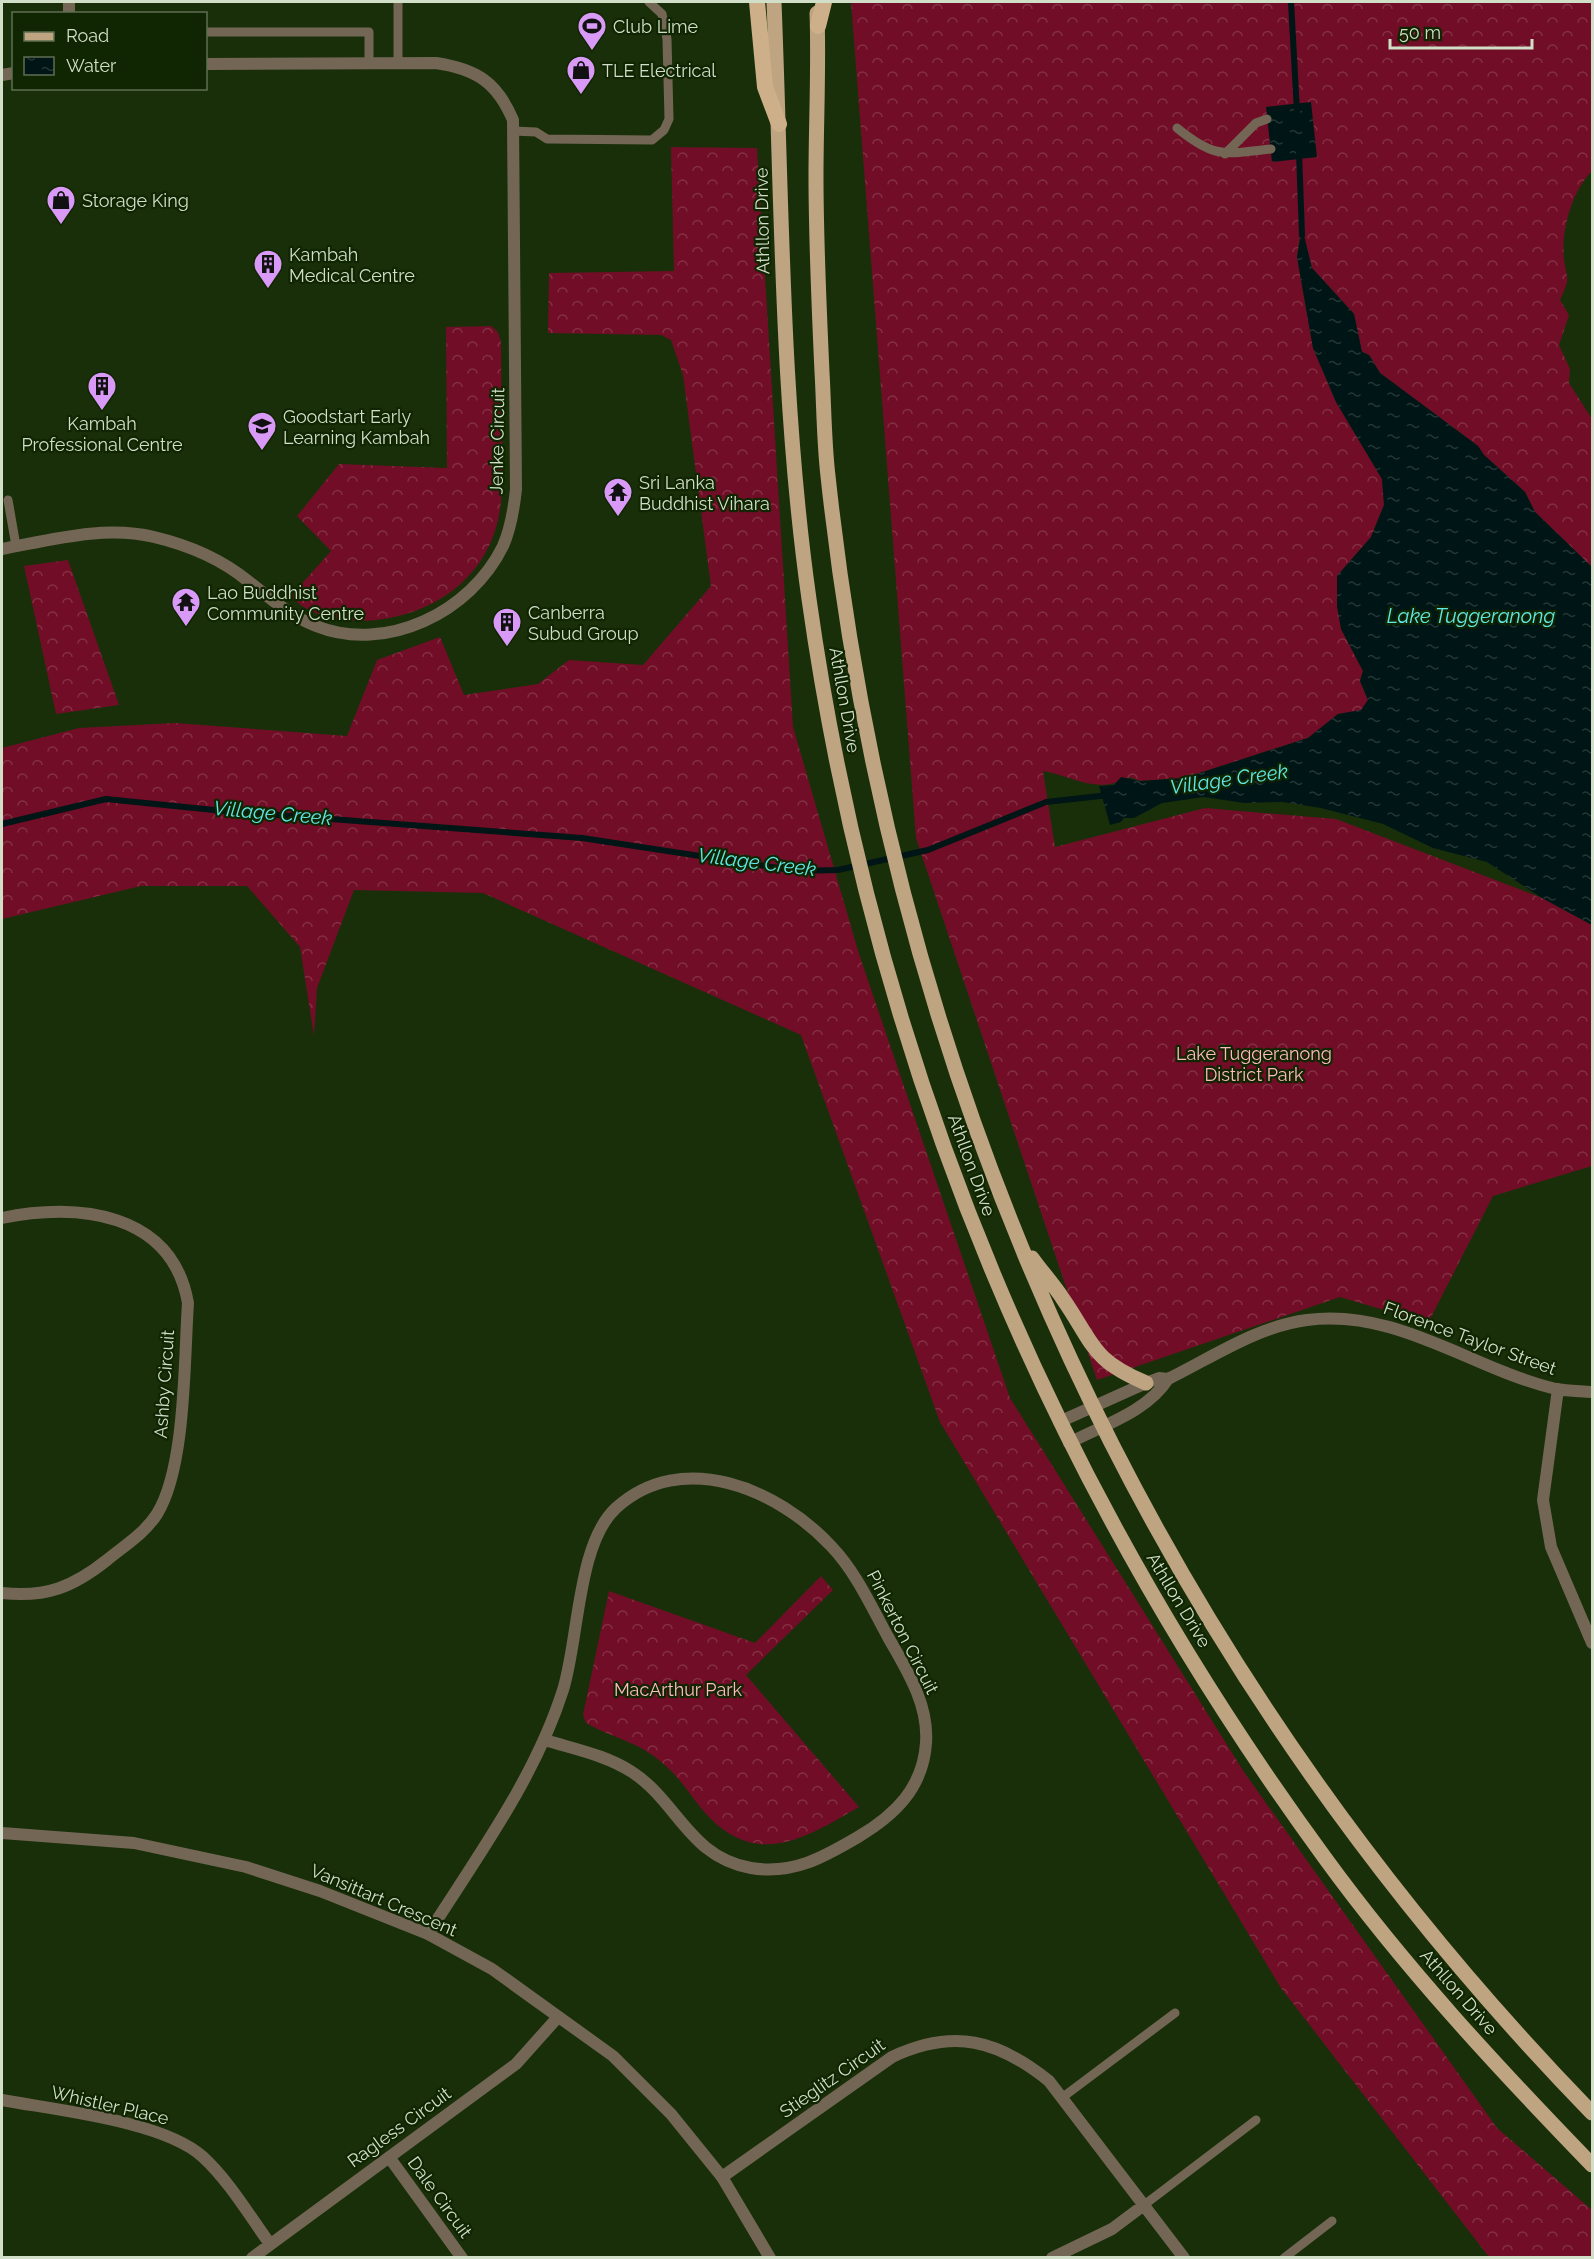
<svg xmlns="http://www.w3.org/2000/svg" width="1594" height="2259" font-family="Raleway,sans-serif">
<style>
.forest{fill:url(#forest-crowns)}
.water{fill:url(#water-ripples)}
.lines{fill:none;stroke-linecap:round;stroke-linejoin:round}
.stream{stroke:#001515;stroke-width:6}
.service{stroke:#736655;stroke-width:9}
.minor{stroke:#736655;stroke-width:12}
.tertiary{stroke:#736655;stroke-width:12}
.primary{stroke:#bea481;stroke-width:15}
.trunk{stroke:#cdb089;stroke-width:16}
.labels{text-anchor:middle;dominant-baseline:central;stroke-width:4.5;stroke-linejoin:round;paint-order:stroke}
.poi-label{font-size:18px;fill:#d1dfc9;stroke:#102501;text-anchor:start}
.street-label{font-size:18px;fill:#d1dfc9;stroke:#102501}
.park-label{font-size:18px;fill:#febabf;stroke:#102501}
.water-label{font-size:20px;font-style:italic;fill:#60e8e7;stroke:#102501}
</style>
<defs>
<pattern id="forest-crowns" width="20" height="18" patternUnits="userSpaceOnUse" patternTransform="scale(1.5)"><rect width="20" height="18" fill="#710d26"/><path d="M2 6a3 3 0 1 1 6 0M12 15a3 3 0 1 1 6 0" fill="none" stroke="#843044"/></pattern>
<pattern id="water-ripples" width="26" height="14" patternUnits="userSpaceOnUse" patternTransform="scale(1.5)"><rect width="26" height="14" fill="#001515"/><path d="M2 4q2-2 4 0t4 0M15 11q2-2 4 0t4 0" fill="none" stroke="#243736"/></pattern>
</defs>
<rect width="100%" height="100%" fill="#192f09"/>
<path class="forest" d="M 851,2 L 1592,2 L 1592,171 C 1572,191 1561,230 1564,259 C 1567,283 1571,275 1560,300 L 1569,315 L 1559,345 L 1570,369 L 1569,383 L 1592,419 L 1592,567 L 1535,512 L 1525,492 L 1484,455 L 1478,446 L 1380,373 L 1369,355 L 1362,352 L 1354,314 L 1312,268 L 1301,229 L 1297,257 L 1313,348 L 1336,402 L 1382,479 L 1384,505 L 1371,537 L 1337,576 L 1337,606 L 1341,629 L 1363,671 L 1360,681 L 1368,700 L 1361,711 L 1338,714 L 1308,738 L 1184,778 L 1140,781 L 1130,777 C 1096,795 1077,777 1043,771 L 1055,847 L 1205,808 L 1336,819 L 1542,898 L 1592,925 L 1592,1166 L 1493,1196 L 1428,1323 L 1340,1297 L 1097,1380 L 916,838 Z
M 671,147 L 757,148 L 793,727 L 859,954 L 1010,1398 L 1244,1772 L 1497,2128 L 1592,2210 L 1592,2257 L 1489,2257 L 1281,1988 L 940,1422 L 801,1035 L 483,893 L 354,890 L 317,988 L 314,1036 L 300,947 L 247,886 L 141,886 L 2,919 L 2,748 L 79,728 L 175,723 L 347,736 L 377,660 L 440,637 L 464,695 L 538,684 L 569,660 L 643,665 L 711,586 L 683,375 L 671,340 L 661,335 L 548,333 L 549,273 L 674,271 Z
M 491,326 L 498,332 L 501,342 C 501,375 502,409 502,442 C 502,470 504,498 497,524 C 482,581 432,614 376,620 C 349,623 309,618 291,596 L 331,551 L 297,516 L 339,464 L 447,468 L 446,327 Z
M 68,560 L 119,705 L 56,714 L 24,566 Z
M 821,1576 L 833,1590 L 746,1675 L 859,1807 C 810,1835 760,1869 710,1818 C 695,1803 685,1784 669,1769 C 641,1741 616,1740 586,1723 L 583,1715 L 609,1591 L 755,1643 Z"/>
<path class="water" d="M 1311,102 L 1317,157 L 1272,162 L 1266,107 Z
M 1302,227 L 1312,268 L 1354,314 L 1362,352 L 1369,355 L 1380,373 L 1478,446 L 1484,455 L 1525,492 L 1535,512 L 1592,567 L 1592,925 L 1542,898 L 1487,862 L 1433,848 L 1383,824 L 1321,808 L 1282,802 L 1244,803 L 1204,797 L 1162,803 L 1134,818 L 1124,818 L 1121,822 L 1110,825 L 1099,786 L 1114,785 L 1121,777 L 1140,781 L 1184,778 L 1308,738 L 1338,714 L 1361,710 L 1368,700 L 1360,681 L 1363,671 L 1341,629 L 1337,606 L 1337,576 L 1371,537 L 1384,505 L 1382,479 L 1336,402 L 1313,348 L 1297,257 Z"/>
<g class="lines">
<path class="stream" d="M 1291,2 L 1297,112
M 1299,152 L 1302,235
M 2,824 L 106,799 L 224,811 L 582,838 L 798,871 L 838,870 L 928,850 L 1046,802 L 1109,795"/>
<path class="service" d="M 206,32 L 369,32 L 369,63
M 398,63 L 398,2
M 1177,128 C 1215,159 1224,154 1271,149
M 513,131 L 536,132 L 547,139 L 652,140 L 664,130 L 669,119 L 667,39 L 662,14 L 649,2
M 1225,154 L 1256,123 L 1267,119
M 8,500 L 16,546
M 1063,2097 L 1175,2013
M 1144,2205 L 1256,2120
M 1284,2258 L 1332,2221"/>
<path class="minor" d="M 69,2 L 69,14
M 2,75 L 14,73
M 2,549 C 51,540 104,525 154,537 C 188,545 221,559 248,581 C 270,598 289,615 316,626 C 386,654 471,612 503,546 C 511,528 514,508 516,489 L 513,120 C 497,82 476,69 436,63 L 206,64
M 2,1218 C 77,1202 172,1212 188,1303 C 184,1360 186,1467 157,1514 C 145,1533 124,1546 107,1560 C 73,1587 46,1598 2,1593
M 1558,1389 L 1543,1500 L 1551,1547 L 1592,1643
M 1059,1422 L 1146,1383 L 1159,1378 L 1168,1379
M 1069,1443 C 1103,1425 1147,1412 1168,1379 C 1211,1358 1258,1326 1307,1320 C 1397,1308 1472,1369 1556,1389 C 1568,1391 1581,1391 1592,1392
M 428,1934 C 477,1857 535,1778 563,1690 C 579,1639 577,1544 616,1508 C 682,1448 778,1489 831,1546 C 856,1572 871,1606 888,1637 C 906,1669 929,1704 926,1743 C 923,1788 895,1815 858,1837 C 824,1857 793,1875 751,1868 C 689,1857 678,1802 632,1772 C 606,1755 574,1749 545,1740
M 2,2100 C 55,2110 164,2121 203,2157 C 229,2181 249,2215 270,2244
M 389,2157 L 462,2258
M 722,2177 L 892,2057 C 954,2028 998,2040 1049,2081 L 1184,2258
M 252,2258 L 516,2064 L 558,2017
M 1052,2258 L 1112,2229 L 1144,2205"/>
<path class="tertiary" d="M 2,1833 L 134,1843 L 246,1867 L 320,1891 L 428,1934 L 492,1969 L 613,2056 L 671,2114 L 722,2177 L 770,2258"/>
<path class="primary" d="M 774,2 C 782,201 781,401 809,599 C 874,1061 1050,1482 1325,1858 C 1405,1968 1498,2068 1592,2165
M 817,13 C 819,67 816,122 816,176 C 816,241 819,307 822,372 C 824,407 824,442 828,476 C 895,1101 1154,1662 1592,2113
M 1032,1258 C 1042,1272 1054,1285 1063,1299 C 1094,1344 1091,1360 1146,1383"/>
<path class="trunk" d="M 757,2 L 765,87 L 779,124
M 818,26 L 824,2"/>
</g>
<defs>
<g id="stadium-pin" transform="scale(1.5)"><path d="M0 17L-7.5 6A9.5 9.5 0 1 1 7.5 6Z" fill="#d99af7" stroke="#102501"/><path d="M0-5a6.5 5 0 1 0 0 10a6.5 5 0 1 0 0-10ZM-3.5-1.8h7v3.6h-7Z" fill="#111"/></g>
<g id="shop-pin" transform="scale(1.5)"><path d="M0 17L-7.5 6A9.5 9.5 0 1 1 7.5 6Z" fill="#d99af7" stroke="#102501"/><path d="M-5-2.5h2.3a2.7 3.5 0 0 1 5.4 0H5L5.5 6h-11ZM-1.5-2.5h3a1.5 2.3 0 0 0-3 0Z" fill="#111"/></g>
<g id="building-pin" transform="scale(1.5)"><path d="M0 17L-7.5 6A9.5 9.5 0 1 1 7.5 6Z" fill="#d99af7" stroke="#102501"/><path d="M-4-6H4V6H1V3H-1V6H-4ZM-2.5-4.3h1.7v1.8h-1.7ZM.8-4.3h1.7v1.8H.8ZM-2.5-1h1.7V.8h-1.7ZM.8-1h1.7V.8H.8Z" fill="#111"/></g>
<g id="school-pin" transform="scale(1.5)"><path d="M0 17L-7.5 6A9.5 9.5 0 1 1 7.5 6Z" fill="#d99af7" stroke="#102501"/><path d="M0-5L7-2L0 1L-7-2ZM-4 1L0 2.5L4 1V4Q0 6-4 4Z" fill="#111"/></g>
<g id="temple-pin" transform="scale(1.5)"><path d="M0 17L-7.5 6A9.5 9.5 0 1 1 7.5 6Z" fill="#d99af7" stroke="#102501"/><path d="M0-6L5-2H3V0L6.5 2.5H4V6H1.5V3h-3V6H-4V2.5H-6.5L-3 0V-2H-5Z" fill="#111"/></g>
</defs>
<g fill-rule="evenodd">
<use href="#stadium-pin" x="592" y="26"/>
<use href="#shop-pin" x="581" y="70"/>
<use href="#shop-pin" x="61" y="200"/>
<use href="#building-pin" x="268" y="264"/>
<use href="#building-pin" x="102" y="386"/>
<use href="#school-pin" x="262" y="426"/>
<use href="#temple-pin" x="618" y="492"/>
<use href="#temple-pin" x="186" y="602"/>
<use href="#building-pin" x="507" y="622"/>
</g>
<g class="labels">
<g class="poi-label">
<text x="613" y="26">Club Lime</text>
<text x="602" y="70">TLE Electrical</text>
<text x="82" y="200">Storage King</text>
<text x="289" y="254">Kambah<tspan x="289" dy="21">Medical Centre</tspan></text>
<text x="283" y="416">Goodstart Early<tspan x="283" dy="21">Learning Kambah</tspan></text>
<text x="102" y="423" text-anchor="middle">Kambah<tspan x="102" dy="21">Professional Centre</tspan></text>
<text x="639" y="482">Sri Lanka<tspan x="639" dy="21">Buddhist Vihara</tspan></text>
<text x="207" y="592">Lao Buddhist<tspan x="207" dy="21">Community Centre</tspan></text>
<text x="528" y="612">Canberra<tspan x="528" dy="21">Subud Group</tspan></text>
</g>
<g class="street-label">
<text transform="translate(762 221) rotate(-91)">Athllon Drive</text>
<text transform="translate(497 441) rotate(-89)">Jenke Circuit</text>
<text transform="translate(845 700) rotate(80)">Athllon Drive</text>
<text transform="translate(972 1165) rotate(70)">Athllon Drive</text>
<text transform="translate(1470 1338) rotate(20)">Florence Taylor Street</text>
<text transform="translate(164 1384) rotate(-86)">Ashby Circuit</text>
<text transform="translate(1179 1600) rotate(59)">Athllon Drive</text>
<text transform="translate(903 1632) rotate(63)">Pinkerton Circuit</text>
<text transform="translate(384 1900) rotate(23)">Vansittart Crescent</text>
<text transform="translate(1459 1992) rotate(49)">Athllon Drive</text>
<text transform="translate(832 2078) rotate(-35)">Stieglitz Circuit</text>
<text transform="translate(110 2105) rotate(13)">Whistler Place</text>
<text transform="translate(399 2127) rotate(-36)">Ragless Circuit</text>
<text transform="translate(440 2197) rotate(54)">Dale Circuit</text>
</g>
<g class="park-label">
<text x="1254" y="1053">Lake Tuggeranong<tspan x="1254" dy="21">District Park</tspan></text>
<text x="678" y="1689">MacArthur Park</text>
</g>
<g class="water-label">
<text x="1471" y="616">Lake Tuggeranong</text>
<text transform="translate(1229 779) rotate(-8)">Village Creek</text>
<text transform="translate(273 813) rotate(5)">Village Creek</text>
<text transform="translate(757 862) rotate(7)">Village Creek</text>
</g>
</g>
<rect width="1594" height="2259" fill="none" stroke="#d1dfc9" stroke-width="6"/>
<rect x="12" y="12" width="195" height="78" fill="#102501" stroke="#5d6f51" stroke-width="1.5"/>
<rect x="24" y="32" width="30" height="9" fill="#bea481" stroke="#5d6f51" stroke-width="1.5"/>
<text x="66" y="42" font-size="18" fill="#d1dfc9">Road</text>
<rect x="24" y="57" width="30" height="18" fill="url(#water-ripples)" stroke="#5d6f51" stroke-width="1.5"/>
<text x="66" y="72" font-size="18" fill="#d1dfc9">Water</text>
<path d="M1390 39v9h142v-9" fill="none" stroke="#d1dfc9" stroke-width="3"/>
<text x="1399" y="39" font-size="18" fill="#d1dfc9" stroke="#102501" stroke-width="4.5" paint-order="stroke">50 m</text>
</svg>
